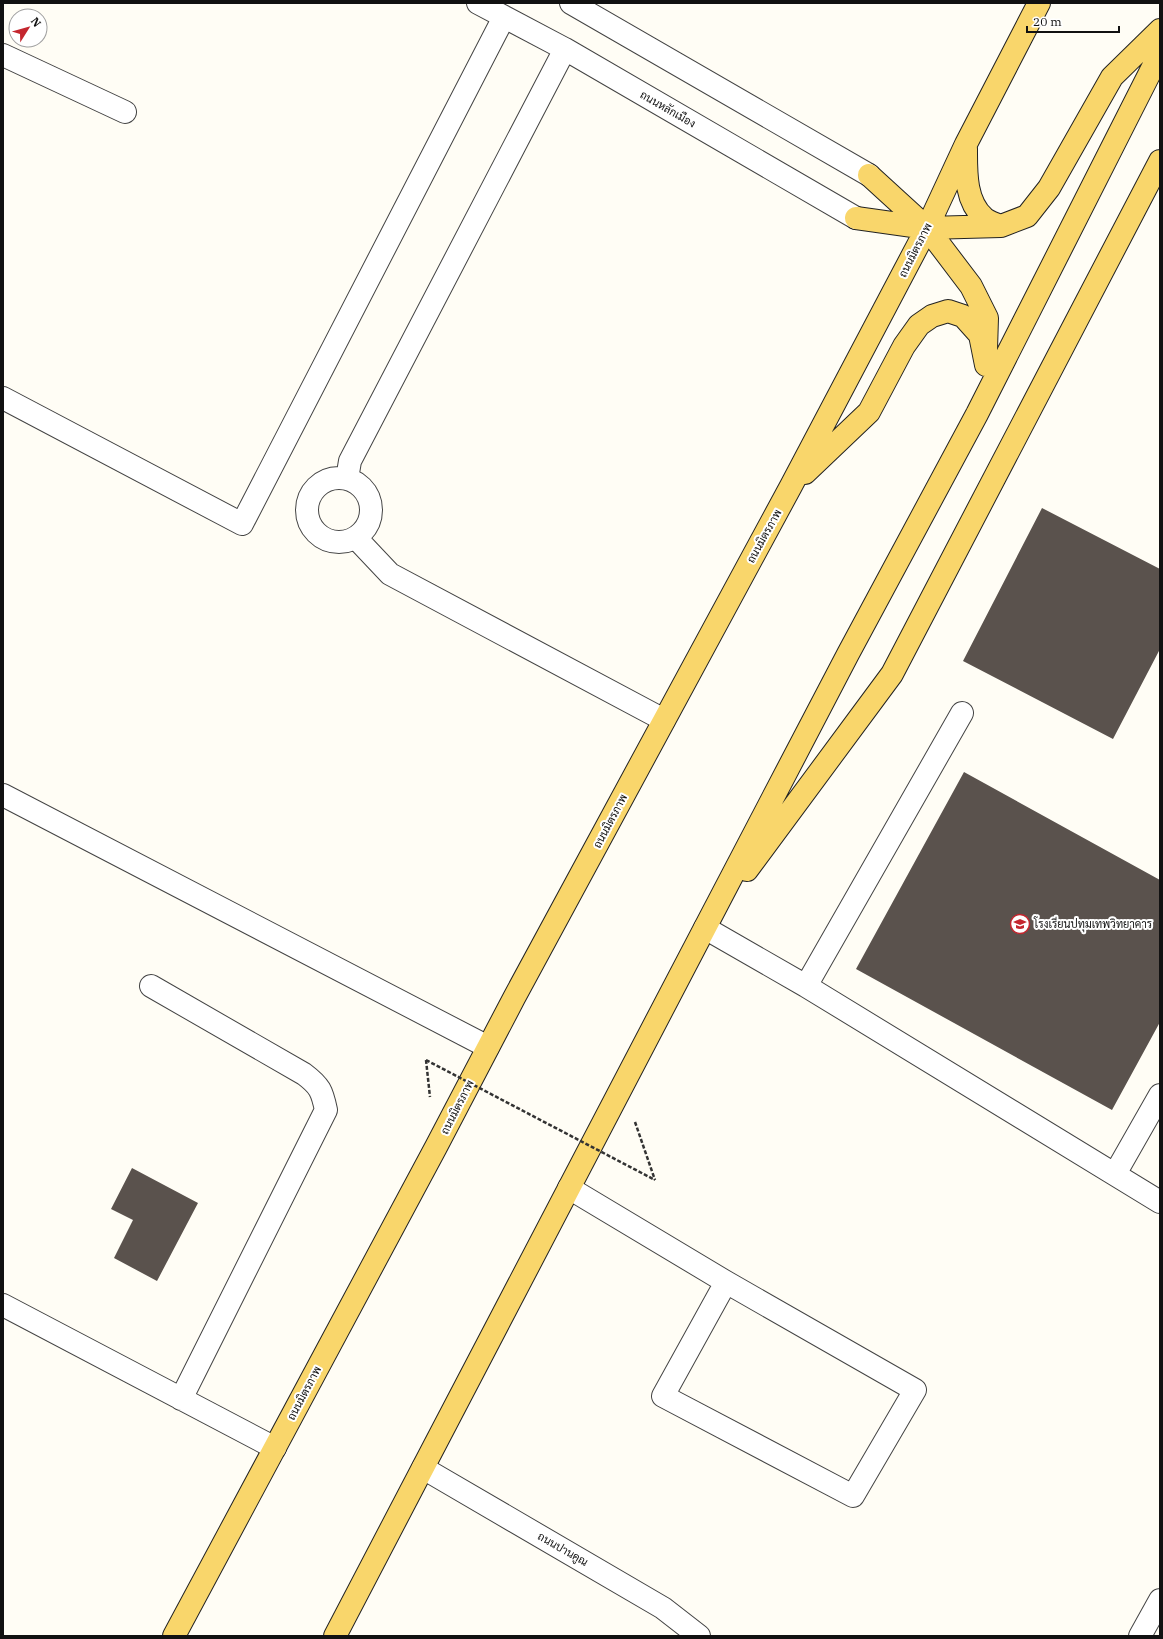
<svg xmlns="http://www.w3.org/2000/svg" width="1163" height="1639" font-family="'IBM Plex Serif',Sarabun,serif">
<style>
.building{fill:#5a524d}
.lines{fill:none;stroke-linecap:round;stroke-linejoin:round}
.minor-casing{stroke:#444;stroke-width:24}
.major-casing{stroke:#222;stroke-width:24}
.path{stroke:#333;stroke-width:2.5;stroke-dasharray:4 2;stroke-linecap:butt}
.minor{stroke:#fff;stroke-width:22}
.major{stroke:#f9d66b;stroke-width:22}
.path-bridge{stroke:#333;stroke-width:2.5;stroke-dasharray:4 2;stroke-linecap:butt}
.labels{text-anchor:middle;dominant-baseline:central;stroke-width:4;stroke-linejoin:round;paint-order:stroke}
.street-label{font-size:11px;fill:#111;stroke:#fff}
.poi-label{font-size:11px;fill:#111;stroke:#fff;text-anchor:start}
</style>
<rect width="100%" height="100%" fill="#fffdf5"/>
<path class="building" d="M 1042,508 L 1160,569 L 1160,649 L 1113,739 L 963,661 Z
M 964,772 L 1160,880 L 1160,1022 L 1112,1110 L 856,969 Z
M 132,1168 L 198,1203 L 157,1281 L 114,1258 L 133,1220 L 111,1209 Z"/>
<g class="lines">
<g class="minor-casing">
<path id="minor" d="M 478,3 L 565,49 L 856,218
M 571,3 L 869,175
M 3,55 L 125,112
M 3,398 L 242,524 L 504,17
M307 510a32 32 0 1 1 64 0a32 32 0 1 1-64 0Z
M 347,479 L 350,461 L 565,49
M 356,538 L 390,574 L 664,720
M 3,795 L 488,1047
M 705,928 L 806,986 L 1160,1202
M 151,986 L 304,1074 C 320,1086 322,1091 326,1110 L 181,1399
M 806,986 L 962,713
M 1115,1174 L 1160,1095
M 569,1188 L 726,1282 L 915,1390 L 853,1496 L 663,1396 L 726,1282
M 3,1305 L 275,1448
M 423,1468 L 663,1608 L 699,1636
M 1140,1636 L 1160,1600"/>
</g>
<g class="major-casing">
<path id="major" d="M 966,149 C 966,172 965,201 984,218 C 989,222 995,224 1001,226
M 869,175 L 927,228 L 971,286 L 987,318 L 986,350
M 856,218 L 927,228 L 1001,226 L 1027,216 L 1049,188 L 1112,77 L 1160,30
M 805,473 L 869,412 L 904,346 L 919,325 L 932,316 L 948,311 L 963,316 L 980,335 L 986,365
M 747,870 L 892,674 L 1160,161
M 174,1636 L 436,1147 L 514,998 L 791,486 L 927,228 L 966,144 L 1039,3
M 335,1636 L 848,654 L 977,414 L 1160,53"/>
</g>
<path class="path" d="M 426,1060 L 430,1097
M 635,1122 L 655,1180"/>
<use href="#minor" class="minor"/>
<use href="#major" class="major"/>
<path class="path-bridge" d="M 426,1060 L 655,1180"/>
</g>
<defs>
<g id="school-ring" transform="scale(1)"><circle r="9.5" fill="#fff" stroke="#c4262e" stroke-width="1.5"/><path d="M0-5L7-2L0 1L-7-2ZM-4 1L0 2.5L4 1V4Q0 6-4 4Z" fill="#c4262e"/></g>
</defs>
<g fill-rule="evenodd">
<use href="#school-ring" x="1020" y="924"/>
</g>
<g class="labels">
<g class="street-label">
<text transform="translate(668 109) rotate(30)">ถนนหลักเมือง</text>
<text transform="translate(915 250) rotate(-63)">ถนนมิตรภาพ</text>
<text transform="translate(764 536) rotate(-61)">ถนนมิตรภาพ</text>
<text transform="translate(610 821) rotate(-62)">ถนนมิตรภาพ</text>
<text transform="translate(457 1107) rotate(-63)">ถนนมิตรภาพ</text>
<text transform="translate(304 1393) rotate(-62)">ถนนมิตรภาพ</text>
<text transform="translate(563 1549) rotate(30)">ถนนปานคูณ</text>
</g>
<g class="poi-label">
<text x="1034" y="924">โรงเรียนปทุมเทพวิทยาคาร</text>
</g>
</g>
<rect width="1163" height="1639" fill="none" stroke="#111111" stroke-width="8"/>
<g transform="translate(28 28) rotate(53)"><circle r="19" fill="#ffffff" stroke="#a0a0a0"/>
<path d="M0-3L7 15L0 10L-7 15Z" fill="#c4262e"/>
<text y="-6" font-size="11" font-weight="bold" text-anchor="middle" fill="#111111">N</text>
</g>
<path d="M1027 26v6h92v-6" fill="none" stroke="#111111" stroke-width="2"/>
<text x="1033" y="26" font-size="12" fill="#111111" stroke="#ffffff" stroke-width="3" paint-order="stroke">20 m</text>
</svg>
